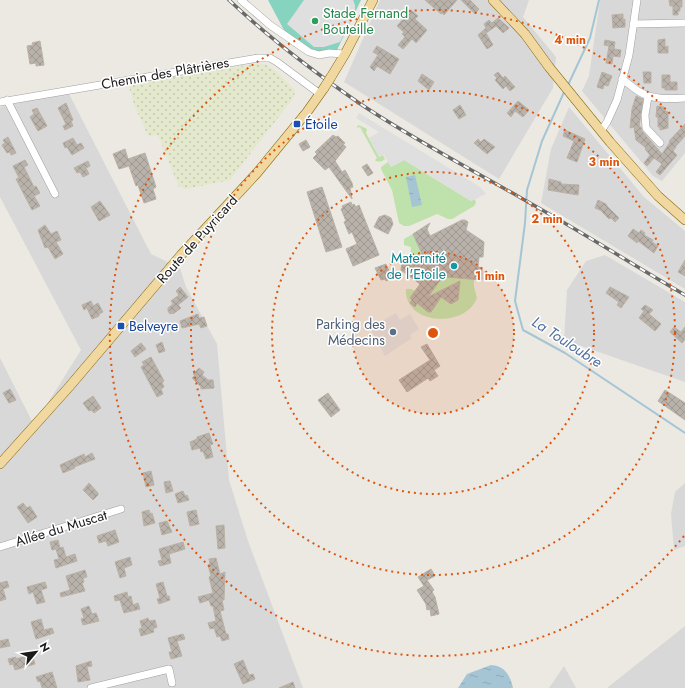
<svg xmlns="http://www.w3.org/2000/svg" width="685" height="688" font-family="Jost,sans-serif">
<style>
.residential{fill:#d9d8d8}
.farmland{fill:url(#farmland-dots)}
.grass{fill:#bfe1ab}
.pitch{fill:#86d3bf}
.parking{fill:#dfdfdf}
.water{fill:url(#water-ripples)}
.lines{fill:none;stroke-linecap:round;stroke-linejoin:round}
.stream{stroke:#a5c5d5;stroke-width:2}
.building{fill:url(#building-cross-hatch);stroke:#bbb1a5}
.minor-casing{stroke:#9f9f9f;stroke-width:8}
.major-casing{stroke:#836a0f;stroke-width:10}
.minor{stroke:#fff;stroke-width:7}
.major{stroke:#f1d8a0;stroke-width:9}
.rail-casing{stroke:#696969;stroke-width:3.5}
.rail{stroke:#fff;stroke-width:2;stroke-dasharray:6;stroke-linecap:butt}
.major-bridge-casing{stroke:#836a0f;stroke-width:10;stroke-linecap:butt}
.major-bridge{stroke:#f1d8a0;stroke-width:9}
.ring{fill:none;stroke:#de560d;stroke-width:2;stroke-dasharray:2 4}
.leisure-dot{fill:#2e9e5b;stroke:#fff;stroke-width:1.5}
.transit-dot{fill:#1a4fb4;stroke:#fff;stroke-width:1.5}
.culture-dot{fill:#0f9aa8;stroke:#fff;stroke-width:1.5}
.service-dot{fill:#5c6f8a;stroke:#fff;stroke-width:1.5}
.labels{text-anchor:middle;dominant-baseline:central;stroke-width:3;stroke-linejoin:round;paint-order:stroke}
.leisure-label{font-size:14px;fill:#27864d;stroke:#fff;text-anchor:start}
.street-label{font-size:14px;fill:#1b1b1b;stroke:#fff}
.transit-label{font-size:14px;fill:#164399;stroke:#fff;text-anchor:start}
.culture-label{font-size:14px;fill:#0d838f;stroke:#fff;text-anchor:end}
.service-label{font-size:14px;fill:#4e5e75;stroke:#fff;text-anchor:end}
.water-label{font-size:15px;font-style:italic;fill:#52709f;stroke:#fff}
.centre{fill:#de560d;stroke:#fff;stroke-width:2}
.ring-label{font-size:12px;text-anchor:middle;font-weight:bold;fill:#de560d;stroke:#fff;stroke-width:3;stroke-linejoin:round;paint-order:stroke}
</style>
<defs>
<pattern id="farmland-dots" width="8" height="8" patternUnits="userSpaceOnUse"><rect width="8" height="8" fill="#e4e9ce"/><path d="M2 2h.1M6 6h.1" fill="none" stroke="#c3c7b0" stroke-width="1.8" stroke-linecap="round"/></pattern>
<pattern id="water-ripples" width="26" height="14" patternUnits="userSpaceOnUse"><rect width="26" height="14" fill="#a5c5d5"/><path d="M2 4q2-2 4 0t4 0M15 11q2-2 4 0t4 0" fill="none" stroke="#8da9b6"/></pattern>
<pattern id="building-cross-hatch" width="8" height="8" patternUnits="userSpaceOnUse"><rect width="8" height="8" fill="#b8b2ab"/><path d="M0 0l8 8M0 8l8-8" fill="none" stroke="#9e9893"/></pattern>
</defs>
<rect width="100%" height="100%" fill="#ebe9e1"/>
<path class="residential" d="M 380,0 L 529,0 L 523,17 L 556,57 L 553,88 L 499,179 L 344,82 Z
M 600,0 L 685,0 L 685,153 L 662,181 L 653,176 L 582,91 L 589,76 Z
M 68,92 L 151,254 L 180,268 L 186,287 L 217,344 L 229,480 L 248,541 L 303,688 L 0,688 L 0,358 L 34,425 L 81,350 L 0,197 L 0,107 Z
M 569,107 L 644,197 L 685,231 L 685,289 L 541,203 L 551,149 Z
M 605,255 L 685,302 L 685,382 L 564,340 L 567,290 L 586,261 Z
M 685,483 L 685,546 L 674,550 L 671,514 L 675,492 Z
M 685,626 L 685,688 L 607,688 Z
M 564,666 L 576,688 L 549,688 Z"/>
<path class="farmland" d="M 259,63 L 267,65 L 277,72 L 295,90 L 294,97 L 230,180 L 186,189 L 179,187 L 158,135 L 148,136 L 135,107 L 129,87 L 132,84 L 149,80 Z"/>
<path class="grass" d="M 358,125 L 361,126 L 367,129 L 366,133 L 379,157 L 383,155 L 385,159 C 382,162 379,162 376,161 L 375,160 L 377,158 L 360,127 L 357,128 Z
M 404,160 L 471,201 L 475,199 L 476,203 L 474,206 L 452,219 L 448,219 L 437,214 L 409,226 L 404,226 L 399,223 L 392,190 L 381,169 L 381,167 L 388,162 L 391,167 Z
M 413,234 L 422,254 L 410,259 L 411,247 L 404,245 L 404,239 Z
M 445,277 L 474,279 L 474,287 L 477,298 C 465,329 404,325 406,289 L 411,289 L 415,291 L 410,299 L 425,308 L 428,312 L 432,312 L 433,308 L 427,299 L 441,279 Z"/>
<path class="pitch" d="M 268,0 L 361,0 L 336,52 L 314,51 L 285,32 Z"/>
<path class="parking" d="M 304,0 L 353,0 L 355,5 L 355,12 L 340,42 L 324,47 L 314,47 L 287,24 Z
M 359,113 L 480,187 L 486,194 L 471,201 L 404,160 L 391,167 L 384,155 L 379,157 L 369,138 L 379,132 L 356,118 Z
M 396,313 L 400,320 L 410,314 L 419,329 L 410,335 L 412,338 L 385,356 L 370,328 Z"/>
<path class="water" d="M 415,175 L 422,205 L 412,207 L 406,177 Z
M 491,665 C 505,666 510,675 513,688 L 458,688 L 467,674 Z"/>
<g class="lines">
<path class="stream" d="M 568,85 L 590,38 L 599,0
M 565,90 L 542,141 L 527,190 L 525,223 L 515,301 L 523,330 L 565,353 L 685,433"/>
</g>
<path class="building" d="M 425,0 L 457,0 L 444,15 L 442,13 L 441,14 Z
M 461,0 L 470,0 L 479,9 L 475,14 Z
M 669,0 L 682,0 L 682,7 L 680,7 L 680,11 L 678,11 L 678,15 L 673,15 L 673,6 L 670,6 Z
M 411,10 L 418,16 L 415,19 L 427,30 L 416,43 L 412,39 L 403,49 L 398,45 L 405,37 L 402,34 L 404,32 L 397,26 Z
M 623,14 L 623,20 L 625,19 L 625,27 L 613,28 L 612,15 Z
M 498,18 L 509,28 L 503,33 L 496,26 L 486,33 L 493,45 L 487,49 L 478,35 L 486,28 L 484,24 L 489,20 L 492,23 Z
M 665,39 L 665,47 L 668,46 L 668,53 L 658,53 L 658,40 Z
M 605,40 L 615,42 L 614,49 L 621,50 L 620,57 L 613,56 L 612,64 L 606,63 L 609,46 L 604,45 Z
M 40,41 L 44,65 L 36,66 L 36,63 L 30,64 L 27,46 L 33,45 L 32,43 Z
M 377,46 L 399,59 L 390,74 L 377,66 L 374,71 L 370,67 L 378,55 L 373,52 Z
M 498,72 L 503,78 L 505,76 L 515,87 L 510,91 L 506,86 L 503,89 L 495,80 L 497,78 L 494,75 Z
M 602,72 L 612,76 L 608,86 L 604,85 L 603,89 L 597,87 Z
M 643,72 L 651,72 L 651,83 L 644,83 Z
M 422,74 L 434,82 L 429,90 L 418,81 Z
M 662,75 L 670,75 L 670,82 L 677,82 L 677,90 L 665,90 L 665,88 L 662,88 Z
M 636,96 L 643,99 L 639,127 L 641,127 L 642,131 L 662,154 L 670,142 L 669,141 L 685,124 L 685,136 L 676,146 L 676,147 L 673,151 L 677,155 L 660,175 L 656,172 L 662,164 L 654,158 L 647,166 L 644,163 L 650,155 L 645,149 L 646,148 L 636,140 L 634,127 L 630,128 L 632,109 Z
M 518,101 L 529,110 L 523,117 L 515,111 L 511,117 L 507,113 Z
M 66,103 L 73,120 L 71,121 L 73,126 L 65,130 L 63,126 L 66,124 L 58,108 Z
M 460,105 L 466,115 L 459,119 L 453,110 Z
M 657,106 L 664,107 L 664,110 L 668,112 L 668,128 L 660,130 L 660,127 L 658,127 L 658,117 L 656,117 Z
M 37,108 L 47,126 L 38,131 L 30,117 L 34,114 L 32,110 Z
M 565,130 L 585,139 L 577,162 L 567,158 L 574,141 L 563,136 Z
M 333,135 L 336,137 L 338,136 L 345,143 L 343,144 L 346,147 L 335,161 L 342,172 L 345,170 L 352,183 L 353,187 L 350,188 L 352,199 L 329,167 L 325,170 L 313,158 L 317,154 L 315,152 Z
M 8,137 L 16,153 L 11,155 L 10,152 L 7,153 L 2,145 L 5,143 L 3,140 Z
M 73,138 L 77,145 L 81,143 L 84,148 L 72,155 L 67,147 L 65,148 L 63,143 Z
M 478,139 L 481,142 L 484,139 L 495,147 L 487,154 L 474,143 Z
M 306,140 L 310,147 L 303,151 L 299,144 Z
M 125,149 L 128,159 L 145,153 L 156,187 L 153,189 L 156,199 L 144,203 L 138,185 L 136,186 L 129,166 L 119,169 L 113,154 Z
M 25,160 L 28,165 L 24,167 L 34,187 L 36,186 L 40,193 L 34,196 L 40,206 L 32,210 L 16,179 L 19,178 L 13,166 Z
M 88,161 L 90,166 L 86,168 L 89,174 L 83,177 L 80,172 L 77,173 L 74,168 Z
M 367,164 L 373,173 L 368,176 L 362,167 Z
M 549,179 L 561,182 L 561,184 L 579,185 L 578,195 L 548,190 Z
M 322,187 L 342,247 L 326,252 L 307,192 Z
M 598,200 L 606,204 L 607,206 L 619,218 L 615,222 L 611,218 L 609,219 L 602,212 L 602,211 L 595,208 Z
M 100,201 L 110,215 L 99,221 L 91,207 Z
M 351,202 L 352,205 L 354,204 L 356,207 L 359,205 L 379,255 L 353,266 L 346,249 L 357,244 L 352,232 L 349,234 L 344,222 L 346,221 L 341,209 L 343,208 L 342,206 Z
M 385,215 L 391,218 L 393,224 L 388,234 L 374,227 L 379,217 Z
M 462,220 L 465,220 L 468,222 L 466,230 L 484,242 L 483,257 L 479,257 L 478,267 L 482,268 L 482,280 L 445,277 L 441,279 L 428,297 L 460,281 L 458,300 L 451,304 L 441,297 L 431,312 L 428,312 L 417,303 L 415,307 L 410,303 L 412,300 L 410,298 L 420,284 L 401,270 L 402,263 L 422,254 L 413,234 L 430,223 L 427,229 L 430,236 Z
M 45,225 L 51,234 L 57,231 L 61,240 L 56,242 L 63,254 L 55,259 L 48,247 L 45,248 L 38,230 Z
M 633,229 L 639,233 L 641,230 L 645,233 L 644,235 L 653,240 L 652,242 L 658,246 L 654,253 L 638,241 L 637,243 L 628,236 Z
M 685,260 L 685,276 L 678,272 Z
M 386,264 L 392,278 L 386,281 L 385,279 L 381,280 L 375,268 Z
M 180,287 L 188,297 L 178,305 L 181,308 L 173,314 L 172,313 L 170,314 L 168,311 L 168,308 L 173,304 L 171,301 L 179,295 L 176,291 Z
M 610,287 L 629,297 L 621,308 L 617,305 L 619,302 L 606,293 Z
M 91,301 L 93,306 L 98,303 L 103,312 L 99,314 L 99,316 L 92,319 L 87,308 L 84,310 L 82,305 Z
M 645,305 L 653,310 L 649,314 L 661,324 L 655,331 L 639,318 L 644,311 L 641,309 Z
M 198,314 L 199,318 L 204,317 L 207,326 L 201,328 L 199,324 L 182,328 L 180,321 Z
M 674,327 L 681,332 L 685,327 L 685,339 L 682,343 L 670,332 Z
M 162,342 L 165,351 L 159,353 L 156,345 Z
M 141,343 L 146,349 L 135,357 L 131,351 Z
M 427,344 L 440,366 L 434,370 L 438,376 L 430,381 L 428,378 L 407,392 L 399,380 L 430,360 L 421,347 Z
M 151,357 L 164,381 L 162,382 L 164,387 L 161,389 L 163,394 L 157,397 L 141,367 L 144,365 L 142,362 Z
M 199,368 L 204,372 L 202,375 L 208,380 L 213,380 L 214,388 L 201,389 L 201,387 L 192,378 L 195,375 L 193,374 Z
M 10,389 L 16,400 L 9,403 L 3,393 Z
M 665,390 L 685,403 L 685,420 L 658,401 Z
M 328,393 L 340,410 L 331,417 L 318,400 Z
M 93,396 L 101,408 L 94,413 L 91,410 L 89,411 L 83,403 Z
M 209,433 L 213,444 L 210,445 L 213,457 L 206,459 L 203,451 L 201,452 L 200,448 L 192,450 L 190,442 L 197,439 L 197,437 Z
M 92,453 L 95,459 L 74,467 L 75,468 L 63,473 L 60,465 L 84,454 L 85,457 Z
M 151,471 L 154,485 L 146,487 L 143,473 Z
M 170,481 L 173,491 L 166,493 L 164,482 Z
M 89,483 L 98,493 L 98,495 L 93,500 L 83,490 Z
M 183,491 L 185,496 L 187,495 L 189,500 L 178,503 L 175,494 Z
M 23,503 L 27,508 L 30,506 L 37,517 L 28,523 L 17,507 Z
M 149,510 L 150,514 L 152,513 L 155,523 L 144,526 L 142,512 Z
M 196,510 L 199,524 L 190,526 L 187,512 Z
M 167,521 L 172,532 L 162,535 L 159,523 Z
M 224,525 L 225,548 L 218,549 L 216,526 Z
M 115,530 L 119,542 L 108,546 L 106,541 L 99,543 L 97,536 Z
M 58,540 L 60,548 L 63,547 L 66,557 L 75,554 L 77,561 L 56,568 L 54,560 L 59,559 L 56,549 L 52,550 L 50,542 Z
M 183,542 L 185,549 L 169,554 L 171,563 L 160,566 L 158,561 L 162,560 L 159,549 Z
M 130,557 L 132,565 L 124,568 L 126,576 L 120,578 L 115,562 Z
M 216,558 L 220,574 L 225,572 L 224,600 L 222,600 L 224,610 L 220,611 L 226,634 L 228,634 L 229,639 L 222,641 L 220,636 L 217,637 L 214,628 L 210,629 L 208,623 L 216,621 L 213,606 L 211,606 L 209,600 L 200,603 L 198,597 L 213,593 L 209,577 L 211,576 L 208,565 L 210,564 L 209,559 Z
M 431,569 L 435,576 L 427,580 L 434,590 L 432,592 L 435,597 L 439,614 L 431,616 L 430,609 L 427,610 L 426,604 L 417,590 L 424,586 L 418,577 Z
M 85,570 L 87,577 L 83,578 L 84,582 L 82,583 L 85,591 L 61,597 L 60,593 L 70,590 L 66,576 Z
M 7,581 L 9,587 L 3,589 L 6,599 L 0,601 L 0,583 Z
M 45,582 L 47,588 L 41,590 L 45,602 L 37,604 L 33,592 L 29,594 L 27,587 Z
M 163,582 L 167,596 L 169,596 L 170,600 L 159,604 L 157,599 L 160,598 L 156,584 Z
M 127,592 L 128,597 L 131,596 L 133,605 L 138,603 L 140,609 L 124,613 L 120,600 L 115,601 L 114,596 Z
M 89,606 L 92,614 L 96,613 L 99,621 L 83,625 L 81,619 L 84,618 L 81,609 Z
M 148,618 L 149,621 L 155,620 L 157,627 L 153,629 L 154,632 L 141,636 L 139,629 L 142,628 L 140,621 Z
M 41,619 L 44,630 L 52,628 L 54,633 L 36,639 L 31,622 Z
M 183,634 L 185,639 L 177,641 L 182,656 L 171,659 L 169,652 L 172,652 L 168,638 Z
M 8,639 L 10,646 L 0,648 L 0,641 Z
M 32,654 L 35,664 L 15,670 L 13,664 L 10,665 L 8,659 L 16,657 L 16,659 Z
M 243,660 L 249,675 L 253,674 L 255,679 L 243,684 L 234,664 Z
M 91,661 L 92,666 L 87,667 L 90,680 L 78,682 L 76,666 Z
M 52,672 L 57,688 L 42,688 L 40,681 L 38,682 L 36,677 Z
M 293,682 L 295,688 L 279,688 Z"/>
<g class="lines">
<g class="minor-casing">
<path id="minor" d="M 241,0 L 270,25 L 309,52 L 319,55 L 329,53 L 345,54
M 633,24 L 685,23
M 622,79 C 628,83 632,87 638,91 C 652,100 669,99 685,98
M 648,97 L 645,115 L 646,128 L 660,143
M 7,100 L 55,194
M 0,102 L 258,58 L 270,58 L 277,62 L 320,94
M 601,131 L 607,122 L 617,100 L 629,55 L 637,0
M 0,547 L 121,509
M 91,688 L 169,669 L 172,683"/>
</g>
<g class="major-casing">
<path id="major" d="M 493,0 L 525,34 L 549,67 L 610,142 L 658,196 L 685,220
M 331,77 L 345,54 L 373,0
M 0,464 L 69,387 L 181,255 L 257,173 L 307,112 L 324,88"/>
</g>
<use href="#minor" class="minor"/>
<use href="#major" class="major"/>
<g class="rail-casing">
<path id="rail" d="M 229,0 C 269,38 314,72 359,103 C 411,138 467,167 521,198 C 577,229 630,263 685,295"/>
</g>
<use href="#rail" class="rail"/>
<g class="major-bridge-casing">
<path id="major-bridge" d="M 324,88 L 331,77"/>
</g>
<use href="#major-bridge" class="major-bridge"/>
</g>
<circle cx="433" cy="333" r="81" fill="#de560d" fill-opacity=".12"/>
<g class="ring">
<circle cx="433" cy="333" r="81"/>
<circle cx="433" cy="333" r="161"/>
<circle cx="433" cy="333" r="242"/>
<path d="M684 536A323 323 0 1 1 684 130"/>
</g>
<circle class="leisure-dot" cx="315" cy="21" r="4"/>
<g class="transit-dot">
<rect x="293" y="120" width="8" height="8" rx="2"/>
<rect x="117" y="322" width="8" height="8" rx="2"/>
</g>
<circle class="culture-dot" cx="454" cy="266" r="4"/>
<circle class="service-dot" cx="393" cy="332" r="4"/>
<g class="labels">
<g class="leisure-label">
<text x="323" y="13">Stade Fernand<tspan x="323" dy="16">Bouteille</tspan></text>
</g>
<g class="street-label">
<text transform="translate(165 73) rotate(-10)">Chemin des Plâtrières</text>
<text transform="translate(197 239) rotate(-48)">Route de Puyricard</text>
<text transform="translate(61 528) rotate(-17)">Allée du Muscat</text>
</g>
<g class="transit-label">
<text x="305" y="124">Étoile</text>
<text x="129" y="326">Belveyre</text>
</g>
<g class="culture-label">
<text x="446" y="258">Maternité<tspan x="446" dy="16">de l'Etoile</tspan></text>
</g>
<g class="service-label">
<text x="385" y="324">Parking des<tspan x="385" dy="16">Médecins</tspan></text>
</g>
<g class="water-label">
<text transform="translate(567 342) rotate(33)">La Touloubre</text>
</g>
</g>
<circle cx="433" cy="333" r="6" class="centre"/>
<g class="ring-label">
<text x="570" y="44">4 min</text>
<text x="604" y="166">3 min</text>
<text x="547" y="223">2 min</text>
<text x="490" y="280">1 min</text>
</g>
<g transform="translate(36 652) rotate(61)" stroke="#ffffff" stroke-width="3" paint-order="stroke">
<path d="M0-3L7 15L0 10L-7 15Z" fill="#1b1b1b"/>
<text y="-6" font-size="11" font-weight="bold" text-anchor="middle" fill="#1b1b1b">N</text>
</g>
</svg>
